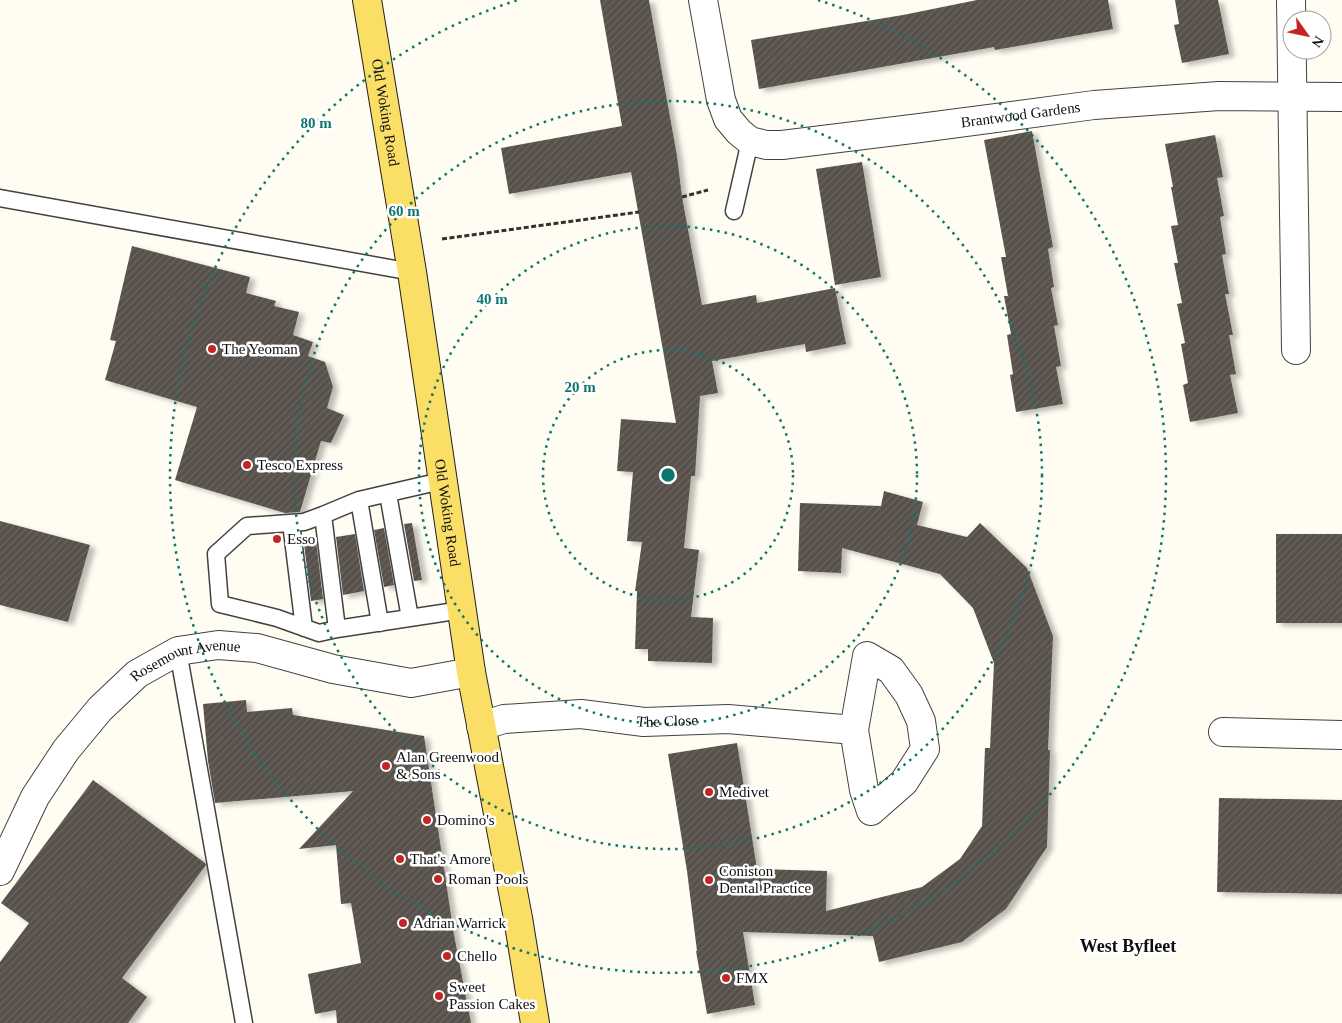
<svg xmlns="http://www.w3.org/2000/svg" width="1342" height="1023" font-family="'Times New Roman',serif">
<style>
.building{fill:url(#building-hatch);filter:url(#shadow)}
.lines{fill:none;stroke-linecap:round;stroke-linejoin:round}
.service-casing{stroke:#424242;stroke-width:19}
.minor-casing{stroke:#424242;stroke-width:30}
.primary-casing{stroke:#202020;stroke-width:30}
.path{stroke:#313131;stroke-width:3;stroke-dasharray:5 2.5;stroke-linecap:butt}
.service{stroke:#fff;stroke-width:16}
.minor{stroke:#fff;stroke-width:28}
.primary{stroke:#fade66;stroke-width:28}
.ring{fill:none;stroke:#0f766e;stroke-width:2.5;stroke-dasharray:2.5 5}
.poi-dot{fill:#c22624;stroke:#fff;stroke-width:2}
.labels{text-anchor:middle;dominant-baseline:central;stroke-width:5;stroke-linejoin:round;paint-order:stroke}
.street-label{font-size:15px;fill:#0f0f0f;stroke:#fff}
.poi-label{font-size:15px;fill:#0f0f0f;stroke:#fff;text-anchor:start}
.quarter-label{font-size:18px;font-weight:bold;fill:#0f0f0f;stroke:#fff}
.centre{fill:#0f766e;stroke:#fff;stroke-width:2.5}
.ring-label{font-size:15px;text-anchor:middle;font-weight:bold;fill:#0f766e;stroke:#fff;stroke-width:5;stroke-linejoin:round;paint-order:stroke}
</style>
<defs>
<pattern id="building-hatch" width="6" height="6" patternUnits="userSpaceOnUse" patternTransform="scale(1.25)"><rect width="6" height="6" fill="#58514b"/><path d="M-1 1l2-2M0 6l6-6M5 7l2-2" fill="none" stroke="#6b6561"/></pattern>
<filter id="shadow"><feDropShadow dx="5.5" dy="3" stdDeviation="2.5" flood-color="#0004"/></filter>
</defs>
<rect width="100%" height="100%" fill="#fffdf1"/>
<path class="building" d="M 600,0 L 649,0 L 677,156 L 682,197 L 702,305 L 756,295 L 757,303 L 835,288 L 846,344 L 806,352 L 805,344 L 712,361 L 718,393 L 700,396 L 695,476 L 691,476 L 684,548 L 699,550 L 691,617 L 713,618 L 712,663 L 648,661 L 648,649 L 635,649 L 637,591 L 635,591 L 642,542 L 627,541 L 633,472 L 617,471 L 621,419 L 676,423 L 631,172 L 509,194 L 501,148 L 622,126 Z
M 977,0 L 1108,0 L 1113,29 L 995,50 L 994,47 L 759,89 L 751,40 L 903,15 Z
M 1175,0 L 1218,0 L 1229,54 L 1182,63 L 1174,25 L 1179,24 Z
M 1032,131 L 1053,247 L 1048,249 L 1054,287 L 1051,288 L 1058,325 L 1054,326 L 1061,366 L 1056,367 L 1063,404 L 1016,412 L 1010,375 L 1013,374 L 1007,335 L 1011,334 L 1004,296 L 1008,296 L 1001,257 L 1006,257 L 984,140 Z
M 1215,135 L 1223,177 L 1217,178 L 1224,216 L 1220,217 L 1226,254 L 1222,255 L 1229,294 L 1225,294 L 1233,335 L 1229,335 L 1236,374 L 1230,375 L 1238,413 L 1190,422 L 1183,385 L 1188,383 L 1181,344 L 1185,343 L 1177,304 L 1182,303 L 1174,263 L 1178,263 L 1171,226 L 1178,225 L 1171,187 L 1173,187 L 1165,144 Z
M 862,162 L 881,277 L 835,285 L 816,169 Z
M 132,246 L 250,277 L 246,293 L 276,301 L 274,306 L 299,312 L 293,335 L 313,342 L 308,356 L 325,362 L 333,387 L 327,408 L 344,415 L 331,443 L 321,441 L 300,512 L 285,513 L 175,480 L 197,407 L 105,380 L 116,341 L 110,340 Z
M 884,491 L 923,502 L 917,525 L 967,537 L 980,523 L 1027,568 L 1053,636 L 1048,750 L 1050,750 L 1047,847 L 1006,909 L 962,942 L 879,962 L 873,936 L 743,932 L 755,1005 L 707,1014 L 696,951 L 697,951 L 687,871 L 668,754 L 737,743 L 757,869 L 827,871 L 826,911 L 922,887 L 960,859 L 982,826 L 985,748 L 990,748 L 994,663 L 973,608 L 940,574 L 842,548 L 841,573 L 798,571 L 800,503 L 881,506 Z
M 0,521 L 90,545 L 68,622 L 0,605 Z
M 412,523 L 422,580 L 414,581 L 404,524 Z
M 384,528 L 394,585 L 384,587 L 374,530 Z
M 355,534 L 364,591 L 343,595 L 336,537 Z
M 1276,534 L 1342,534 L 1342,623 L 1276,623 Z
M 316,541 L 323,599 L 311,601 L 304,544 Z
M 246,700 L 247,712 L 292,708 L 293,715 L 424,736 L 454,935 L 471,1023 L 337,1023 L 336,1010 L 315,1014 L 308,974 L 361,963 L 351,903 L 341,904 L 336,845 L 299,849 L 353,791 L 215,803 L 208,761 L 203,704 Z
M 93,780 L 205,863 L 206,865 L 122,978 L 147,997 L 128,1023 L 0,1023 L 0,962 L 29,923 L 1,903 Z
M 1219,798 L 1342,800 L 1342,894 L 1217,892 Z"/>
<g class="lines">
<g class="service-casing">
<path id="service" d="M 0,198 L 412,272
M 734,211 L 750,141
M 441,481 L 359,500 L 323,515 L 337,629 L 462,610
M 388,494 L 410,618
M 359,500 L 380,623
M 323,515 L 304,522 L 247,526 L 216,554 L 220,604 L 277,618 L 319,633 L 337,629
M 291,523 L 304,628
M 178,651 L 244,1023"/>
</g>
<g class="minor-casing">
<g id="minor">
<path id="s1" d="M 703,0 L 721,100 L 728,119 L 739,132 L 750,141 L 766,145 L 782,145 L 920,128 L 1094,105 L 1219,96 L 1342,97"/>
<path d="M 1291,0 L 1296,350"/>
<path id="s2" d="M 481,726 L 504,719 L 581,714 L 644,722 L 728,719 L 854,730 L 867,656 L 891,670 L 909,695 L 921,721 L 925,749 L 904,782 L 871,811 L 864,790 L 854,730"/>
<path d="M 1223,732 L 1342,735"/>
<path id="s3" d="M 0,871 L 35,797 L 66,750 L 100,709 L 137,674 L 178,651 L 218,645 L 257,648 L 333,669 L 411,683 L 471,672"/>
</g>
</g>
<g class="primary-casing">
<g id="primary">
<path id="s4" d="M 367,0 L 412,272 L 471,672 L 518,918 L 535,1023"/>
</g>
</g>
<path class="path" d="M 682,197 L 708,190
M 442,239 L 639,212"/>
<use href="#service" class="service"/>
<use href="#minor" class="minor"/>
<use href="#primary" class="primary"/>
</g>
<g class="ring">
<circle cx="668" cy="475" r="125"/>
<circle cx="668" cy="475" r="249"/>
<circle cx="668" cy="475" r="374"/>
<path d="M818 0A498 498 0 1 1 518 0"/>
</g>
<g class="poi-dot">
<circle cx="212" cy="349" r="5"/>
<circle cx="247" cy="465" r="5"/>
<circle cx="277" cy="539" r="5"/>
<circle cx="386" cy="766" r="5"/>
<circle cx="709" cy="792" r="5"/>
<circle cx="427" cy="820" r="5"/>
<circle cx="400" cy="859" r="5"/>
<circle cx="438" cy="879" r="5"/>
<circle cx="709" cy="880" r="5"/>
<circle cx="403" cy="923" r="5"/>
<circle cx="447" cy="956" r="5"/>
<circle cx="726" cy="978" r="5"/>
<circle cx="439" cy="996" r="5"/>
</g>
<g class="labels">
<g class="street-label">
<text stroke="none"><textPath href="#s4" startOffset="114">Old Woking Road</textPath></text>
<text stroke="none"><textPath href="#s1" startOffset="426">Brantwood Gardens</textPath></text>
<text stroke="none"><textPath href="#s4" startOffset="519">Old Woking Road</textPath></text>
<text stroke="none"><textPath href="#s3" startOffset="294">Rosemount Avenue</textPath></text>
<text stroke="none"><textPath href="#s2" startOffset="188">The Close</textPath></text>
</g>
<g class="poi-label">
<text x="222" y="349">The Yeoman</text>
<text x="257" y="465">Tesco Express</text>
<text x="287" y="539">Esso</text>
<text x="396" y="757">Alan Greenwood<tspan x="396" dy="17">&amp; Sons</tspan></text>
<text x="719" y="792">Medivet</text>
<text x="437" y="820">Domino's</text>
<text x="410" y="859">That's Amore</text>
<text x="719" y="871">Coniston<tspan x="719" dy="17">Dental Practice</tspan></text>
<text x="448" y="879">Roman Pools</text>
<text x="413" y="923">Adrian Warrick</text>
<text x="457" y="956">Chello</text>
<text x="736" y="978">FMX</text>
<text x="449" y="987">Sweet<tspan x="449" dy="17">Passion Cakes</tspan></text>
</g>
<g class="quarter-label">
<text x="1128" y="946">West Byfleet</text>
</g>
</g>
<circle cx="668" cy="475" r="8" class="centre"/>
<g class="ring-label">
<text x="316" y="128">80 m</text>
<text x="404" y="216">60 m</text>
<text x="492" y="304">40 m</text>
<text x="580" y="392">20 m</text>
</g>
<g transform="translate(1307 35) rotate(123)"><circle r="24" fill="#ffffff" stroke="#9f9f9f"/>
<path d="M0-4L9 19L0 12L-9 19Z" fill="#c22624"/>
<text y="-8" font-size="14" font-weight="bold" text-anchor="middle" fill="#0f0f0f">N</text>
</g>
</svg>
